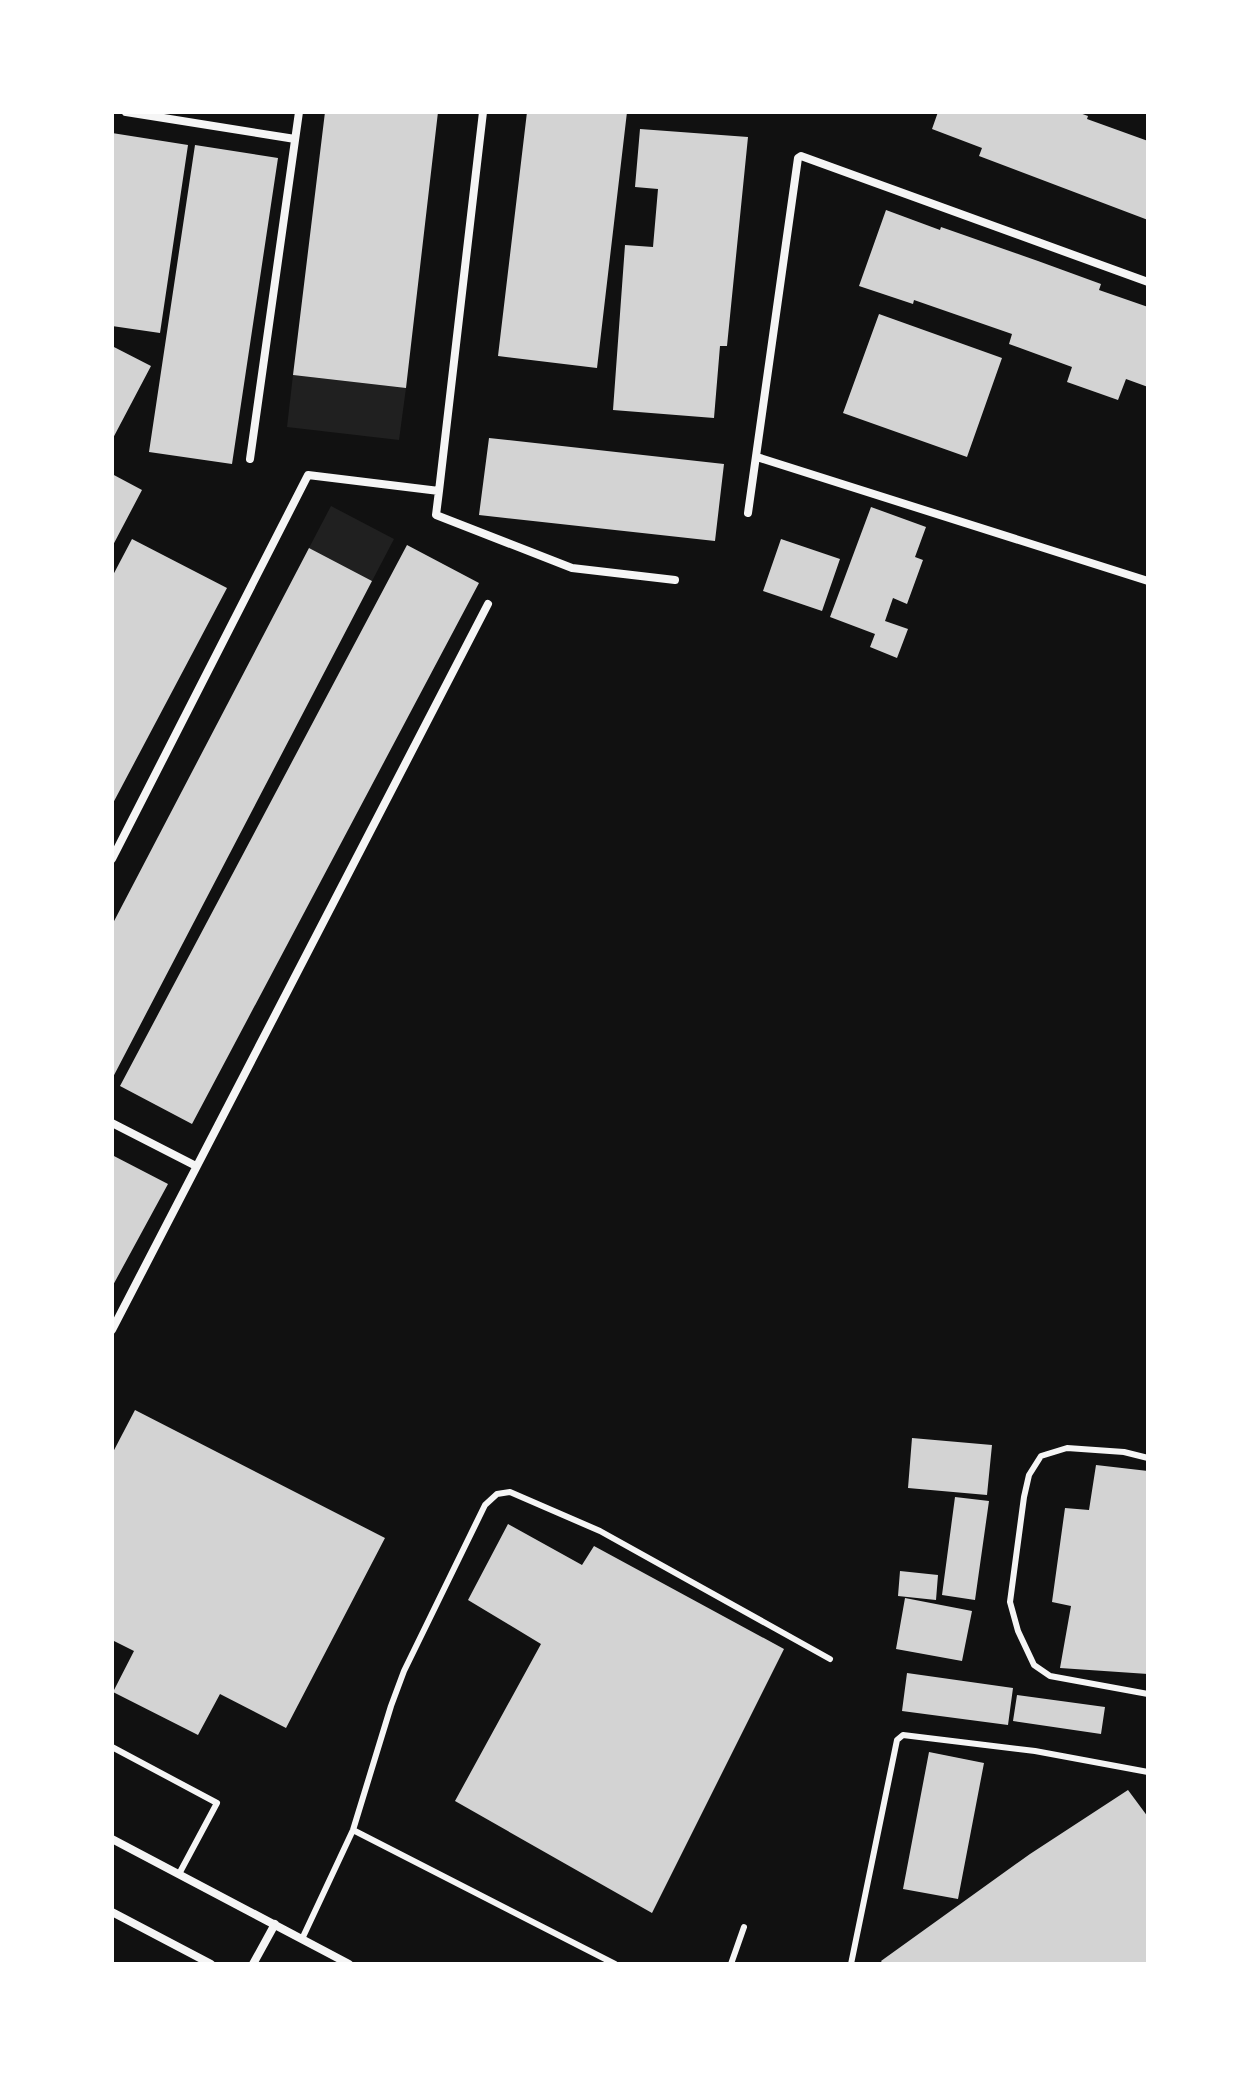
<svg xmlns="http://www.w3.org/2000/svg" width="1260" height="2076" font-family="'Asap Condensed',sans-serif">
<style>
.green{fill:#202020}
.building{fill:#d3d3d3}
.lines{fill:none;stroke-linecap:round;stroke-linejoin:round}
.service{stroke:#f5f5f5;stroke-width:6}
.minor{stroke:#f5f5f5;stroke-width:8}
</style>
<rect width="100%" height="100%" fill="#111"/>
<path class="green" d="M 293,375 L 406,388 L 399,440 L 287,427 Z
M 331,506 L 394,539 L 372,581 L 309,548 Z"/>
<path class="building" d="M 325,112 L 438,112 L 406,388 L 293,375 Z
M 527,112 L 627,112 L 597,368 L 498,356 Z
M 938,112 L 1077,112 L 1088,116 L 1087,119 L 1148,141 L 1148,220 L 979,156 L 982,148 L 932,129 Z
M 640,129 L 748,137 L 727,346 L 720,346 L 714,418 L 613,410 L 625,245 L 653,247 L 658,189 L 635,187 Z
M 112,133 L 188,145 L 160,333 L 112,326 Z
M 195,145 L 278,158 L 232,464 L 149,452 Z
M 886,210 L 940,230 L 941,227 L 1038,261 L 1101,284 L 1099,290 L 1148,307 L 1148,387 L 1126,379 L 1118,400 L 1067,382 L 1072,367 L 1009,344 L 1012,334 L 914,300 L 913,304 L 859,286 Z
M 879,314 L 1002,358 L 967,457 L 843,413 Z
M 112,346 L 151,366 L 112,440 Z
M 489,438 L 724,464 L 715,541 L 479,515 Z
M 112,474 L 142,490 L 112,547 Z
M 871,507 L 926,527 L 915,557 L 923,560 L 907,604 L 893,598 L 885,621 L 908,629 L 897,658 L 870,647 L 875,634 L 830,617 Z
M 132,539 L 227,588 L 112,805 L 112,577 Z
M 781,539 L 840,559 L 822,611 L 763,591 Z
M 407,545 L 479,583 L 192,1124 L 120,1086 Z
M 309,548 L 372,581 L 112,1079 L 112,925 Z
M 112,1155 L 168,1184 L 112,1287 Z
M 135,1410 L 385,1538 L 286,1728 L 220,1694 L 198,1735 L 113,1692 L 134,1651 L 112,1640 L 112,1454 Z
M 912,1438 L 992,1445 L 987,1495 L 908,1488 Z
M 1096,1465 L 1148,1471 L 1148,1674 L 1060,1668 L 1071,1606 L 1052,1602 L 1065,1508 L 1089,1510 Z
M 955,1497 L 989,1501 L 975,1600 L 942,1595 Z
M 508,1524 L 582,1565 L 594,1546 L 784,1649 L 652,1913 L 455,1801 L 541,1644 L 468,1600 Z
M 900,1571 L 938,1575 L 936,1600 L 898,1596 Z
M 905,1598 L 972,1611 L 962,1661 L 896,1649 Z
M 907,1673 L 1013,1688 L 1008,1725 L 902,1711 Z
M 1017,1695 L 1105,1707 L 1101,1734 L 1013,1721 Z
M 929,1752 L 984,1763 L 958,1899 L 903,1889 Z
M 1128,1790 L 1148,1817 L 1148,1964 L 883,1964 L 881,1961 L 1030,1854 Z"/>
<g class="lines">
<path class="service" d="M 1148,1458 L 1124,1452 L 1067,1448 L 1041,1456 L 1029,1475 L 1024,1497 L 1010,1602 L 1018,1631 L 1034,1665 L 1050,1676 L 1148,1694
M 112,1747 L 217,1803 L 179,1874
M 353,1830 L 615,1964
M 302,1939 L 353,1830 L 391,1706 L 404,1671 L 485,1505 L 497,1494 L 510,1492 L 600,1531 L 830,1659
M 731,1964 L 744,1927
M 851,1964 L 897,1740 L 903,1735 L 1035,1751 L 1148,1772"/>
<path class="minor" d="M 126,112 L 295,139
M 757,457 L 1148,581
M 250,459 L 299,112
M 439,491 L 483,112
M 748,513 L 798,158 L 801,156 L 1148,282
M 112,859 L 308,475 L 439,491 L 436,515 L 572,568 L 675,580
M 112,1123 L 196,1166
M 112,1330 L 488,604
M 112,1839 L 349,1964
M 112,1912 L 211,1964
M 253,1964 L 275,1924"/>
</g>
<rect width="1260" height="2076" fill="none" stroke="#ffffff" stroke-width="228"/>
</svg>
